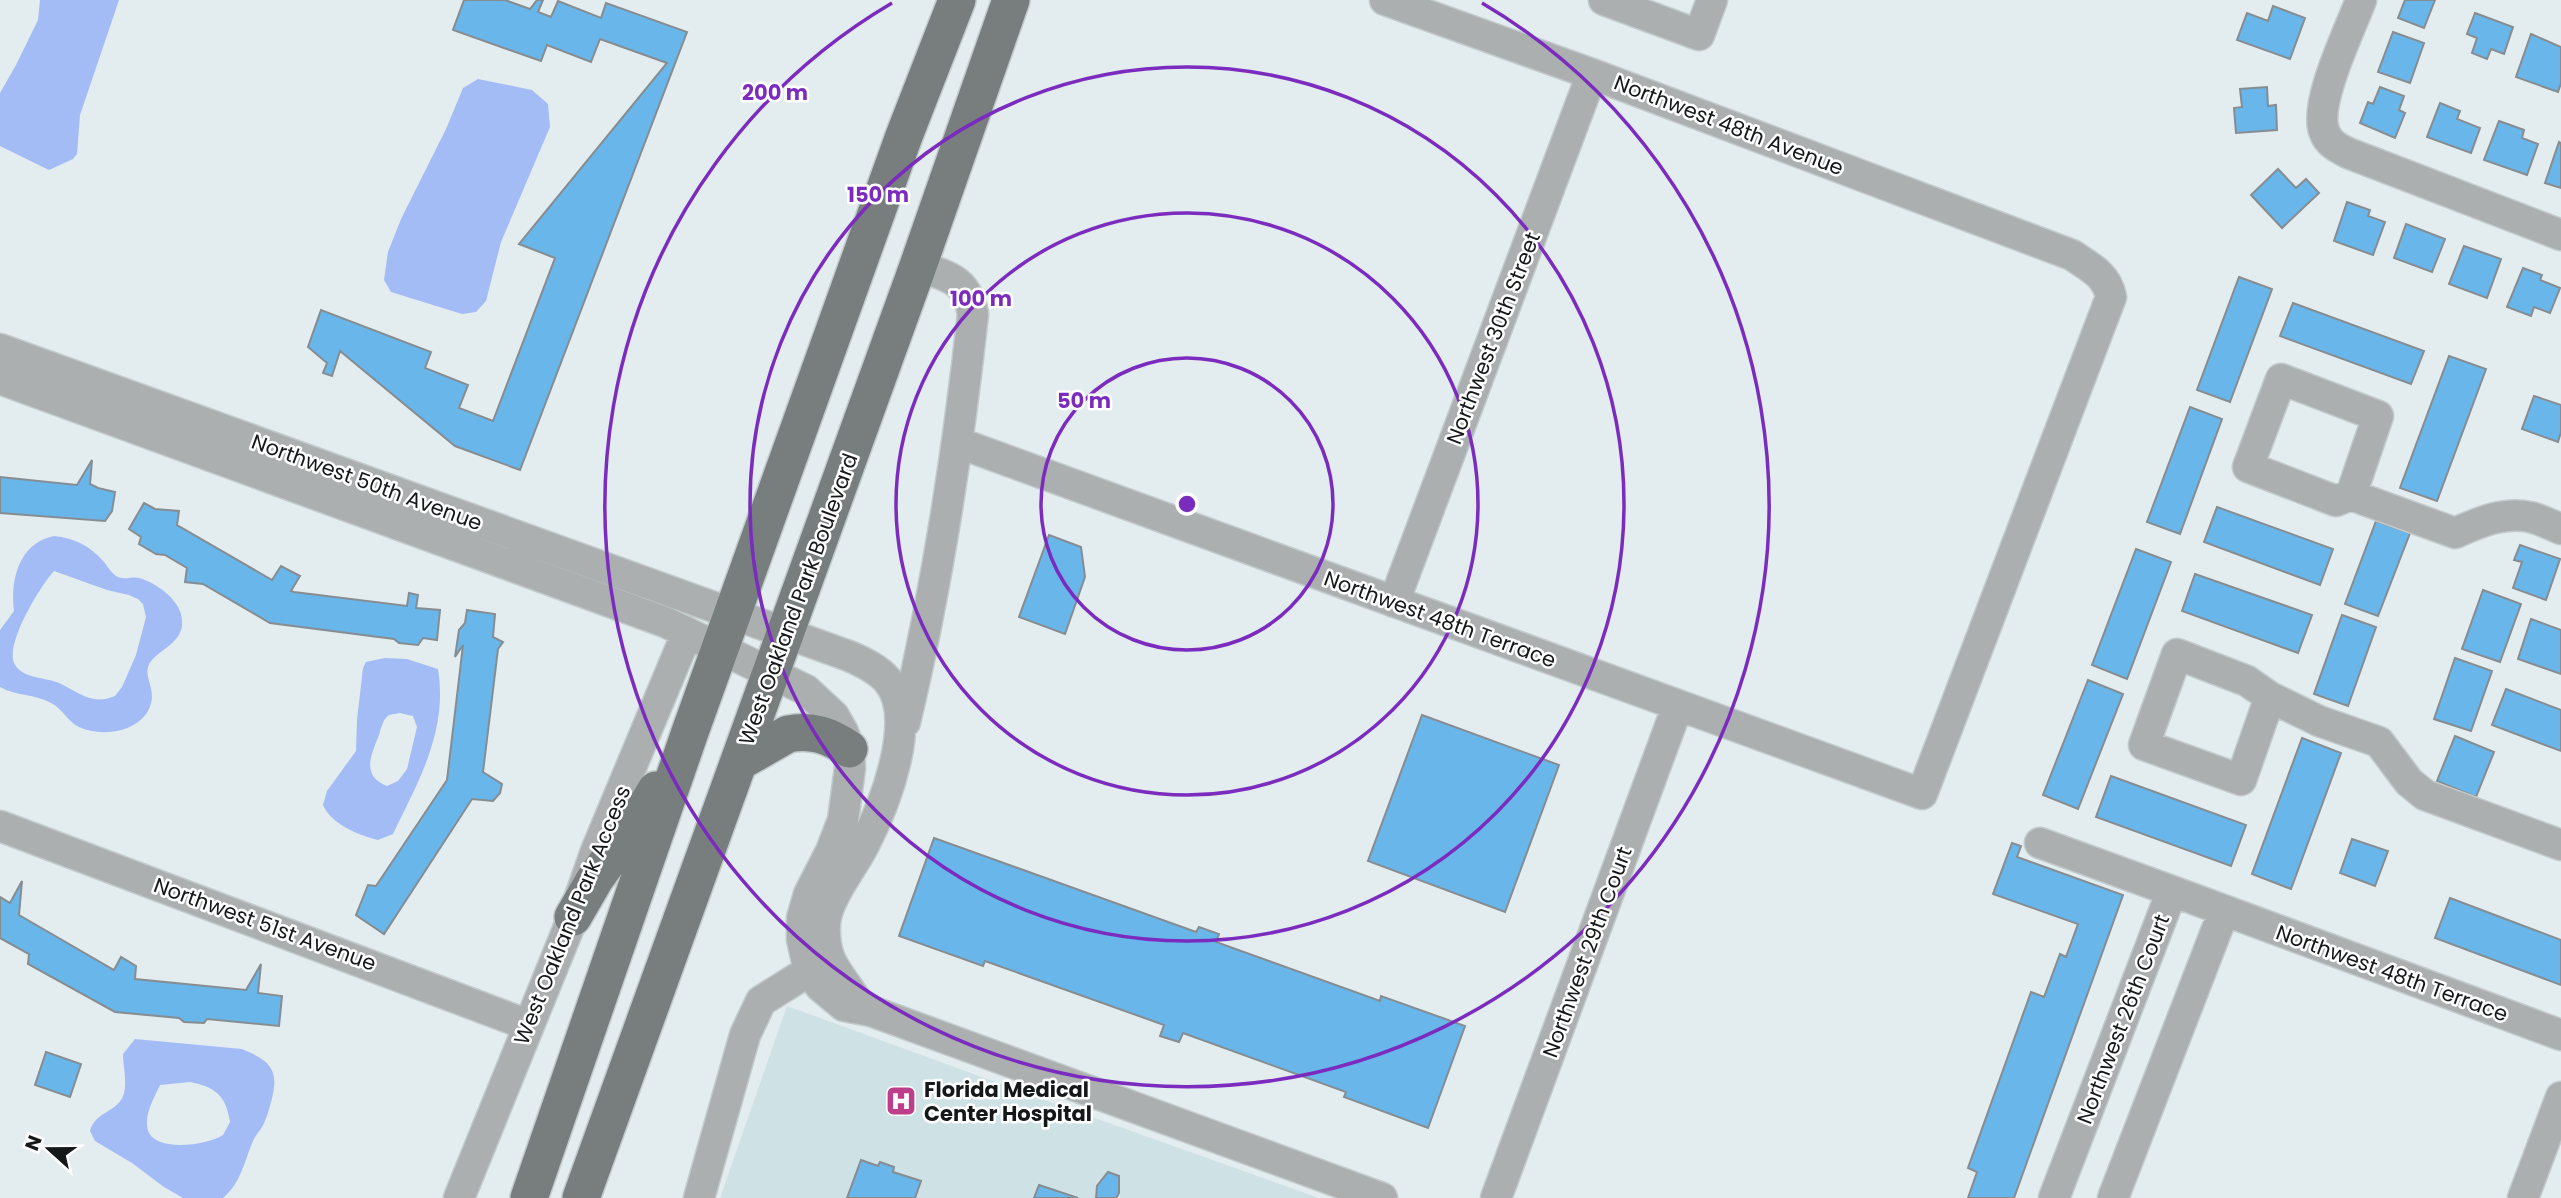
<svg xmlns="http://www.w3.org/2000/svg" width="2561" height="1198" font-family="Poppins,sans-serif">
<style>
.built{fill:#cee1e5}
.water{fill:#a4bcf5;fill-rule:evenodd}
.building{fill:#69b6ea;stroke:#868d92;stroke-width:2}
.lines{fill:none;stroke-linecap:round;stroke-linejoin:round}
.minor-casing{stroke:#c2cacc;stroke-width:33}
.major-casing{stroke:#c2cacc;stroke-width:40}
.minor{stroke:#abafaf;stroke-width:30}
.major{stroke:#777e7d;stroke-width:37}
.ring{fill:none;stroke:#7b2cbf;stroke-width:3.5}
.labels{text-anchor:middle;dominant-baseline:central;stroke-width:5;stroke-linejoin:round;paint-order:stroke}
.street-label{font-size:21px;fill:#141818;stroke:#fff}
.poi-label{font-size:21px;font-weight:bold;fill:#141818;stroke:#fff;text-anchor:start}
.centre{fill:#7b2cbf;stroke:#fff;stroke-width:3.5}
.ring-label{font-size:21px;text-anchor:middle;font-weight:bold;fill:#7b2cbf;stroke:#fff;stroke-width:5;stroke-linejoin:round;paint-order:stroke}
</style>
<rect width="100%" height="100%" fill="#e3ecee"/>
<path class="built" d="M 787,1006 L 1050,1102 L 1319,1198 L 720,1198 Z"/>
<path class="water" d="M 40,0 L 119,0 L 80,115 L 77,154 L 73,159 L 49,170 L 0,146 L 0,93 L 16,65 L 38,20 Z
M 478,79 L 532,90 L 548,104 L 550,127 L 501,242 L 486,301 L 476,312 L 462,314 L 391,292 L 384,280 L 388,252 L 401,219 L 446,129 L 463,88 Z
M 54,536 C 75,538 90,546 104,562 C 108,567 113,575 118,577 C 125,580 132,576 139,578 C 157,583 182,601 182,621 C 184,645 154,650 148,667 C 145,678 155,690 151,703 C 144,732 102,738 79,727 C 68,722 62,708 51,703 C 35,694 16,696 0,687 L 0,630 L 14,611 C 10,580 19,543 54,536 ZM 54,571 L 107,590 L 129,595 L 138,599 L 143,604 L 146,617 L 136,655 L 122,687 L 115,696 C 91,706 79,692 59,683 C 45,677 24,679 15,665 C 3,646 41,585 54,571 Z
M 385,658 L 407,659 L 438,669 C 448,731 419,780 393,834 L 378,840 C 358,835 331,824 323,805 L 327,791 L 356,751 L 357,720 L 363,668 L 366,662 ZM 400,713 L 413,716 L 417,727 L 407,769 L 398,781 L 387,786 C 361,776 371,755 379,735 C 381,728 383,719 389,715 C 390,715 399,713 400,713 Z
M 135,1039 L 242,1049 C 271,1061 280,1070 271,1102 C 269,1110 266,1120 262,1127 C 259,1132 255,1136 253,1141 C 244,1162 241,1183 223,1198 L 183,1198 L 164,1187 L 132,1163 L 95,1141 L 90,1131 C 95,1113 112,1113 121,1100 C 129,1089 123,1067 123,1054 ZM 190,1082 C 215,1087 226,1095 230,1122 L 223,1135 C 208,1145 159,1152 149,1133 C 142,1118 154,1098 160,1085 Z"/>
<path class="building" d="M 464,0 L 505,0 L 530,9 L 537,0 L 543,0 L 538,12 L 551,17 L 558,1 L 601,18 L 606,3 L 687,32 L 520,470 L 455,446 L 340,351 L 332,376 L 323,373 L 327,363 L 308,347 L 321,310 L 431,352 L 425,368 L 468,385 L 459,408 L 493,421 L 555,258 L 519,244 L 667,63 L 600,39 L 591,62 L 547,45 L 541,61 L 453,30 Z
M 2405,0 L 2435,0 L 2424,28 L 2398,18 Z
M 2273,6 L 2305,18 L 2290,59 L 2237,40 L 2247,13 L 2268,21 Z
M 2475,13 L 2513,27 L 2504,54 L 2491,49 L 2487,59 L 2472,53 L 2477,38 L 2467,34 Z
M 2393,32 L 2424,43 L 2410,83 L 2378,72 Z
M 2531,34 L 2561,47 L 2561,83 L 2558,92 L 2516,77 Z
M 2267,87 L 2268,106 L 2276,105 L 2277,130 L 2236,133 L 2234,108 L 2242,107 L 2240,89 Z
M 2380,87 L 2404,96 L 2399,110 L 2405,113 L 2395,138 L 2360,123 L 2368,102 L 2373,104 Z
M 2440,103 L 2460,111 L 2457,119 L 2480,128 L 2471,153 L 2427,137 Z
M 2499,121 L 2524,130 L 2522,138 L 2538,144 L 2527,175 L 2484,160 Z
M 2559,142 L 2561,143 L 2561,188 L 2545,183 Z
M 2278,169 L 2296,188 L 2306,179 L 2319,193 L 2282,228 L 2251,195 Z
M 2347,202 L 2370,210 L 2368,216 L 2385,222 L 2373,255 L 2334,241 Z
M 2406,224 L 2445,239 L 2432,272 L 2394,258 Z
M 2464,246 L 2501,259 L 2487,298 L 2449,284 Z
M 2523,268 L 2542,275 L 2540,280 L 2560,288 L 2550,313 L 2534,307 L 2531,316 L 2507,307 Z
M 2239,277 L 2272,289 L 2230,402 L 2197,390 Z
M 2293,303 L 2424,351 L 2411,384 L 2280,336 Z
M 2449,356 L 2486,369 L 2437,501 L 2400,488 Z
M 2534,396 L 2561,405 L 2561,432 L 2558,442 L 2522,429 Z
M 2190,407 L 2222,419 L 2180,534 L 2147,522 Z
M 92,460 L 90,484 L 98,488 L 115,492 L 112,511 L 105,521 L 0,513 L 0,477 L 77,485 Z
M 144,503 L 155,509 L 179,511 L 177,525 L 272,580 L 281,566 L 300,576 L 291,591 L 294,592 L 407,606 L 409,593 L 418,595 L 416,608 L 440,610 L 437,640 L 423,638 L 418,645 L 399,643 L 394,639 L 270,623 L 203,584 L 185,582 L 187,568 L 165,555 L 156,554 L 139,544 L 141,537 L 129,529 Z
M 2217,507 L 2333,549 L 2320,585 L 2204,542 Z
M 2376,521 L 2410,533 L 2378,616 L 2345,604 Z
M 1049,535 L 1081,547 L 1085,577 L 1065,634 L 1019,617 Z
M 2520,545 L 2560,559 L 2546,600 L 2513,588 L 2522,562 L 2514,560 Z
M 2136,549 L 2171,562 L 2127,679 L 2092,665 Z
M 2195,574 L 2312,615 L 2298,653 L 2182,611 Z
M 2483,590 L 2521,604 L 2500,662 L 2462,649 Z
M 467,610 L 495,614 L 493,637 L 503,642 L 498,649 L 483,772 L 502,784 L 500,793 L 493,801 L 472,799 L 384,934 L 356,915 L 368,885 L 376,886 L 447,780 L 463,645 L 455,657 L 459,630 L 465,623 Z
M 2342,615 L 2376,627 L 2348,706 L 2314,694 Z
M 2531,619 L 2561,630 L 2561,674 L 2518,659 Z
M 2455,658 L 2492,671 L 2471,731 L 2434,719 Z
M 2088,680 L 2123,694 L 2078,809 L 2043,795 Z
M 2506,689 L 2561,710 L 2561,751 L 2492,725 Z
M 1422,715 L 1559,765 L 1505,912 L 1368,861 Z
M 2455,736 L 2494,752 L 2476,797 L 2437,781 Z
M 2302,738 L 2341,753 L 2291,889 L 2252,874 Z
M 2111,776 L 2246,825 L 2231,866 L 2096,817 Z
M 934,838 L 1196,932 L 1199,927 L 1219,934 L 1216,942 L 1380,1001 L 1381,996 L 1465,1026 L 1428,1128 L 1344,1097 L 1346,1092 L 1183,1033 L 1179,1042 L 1160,1036 L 1164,1025 L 985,961 L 983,966 L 899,936 Z
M 2352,839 L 2388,851 L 2375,886 L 2340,873 Z
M 2012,843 L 2021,846 L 2017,857 L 2123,895 L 2014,1198 L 1968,1198 L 1977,1172 L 1968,1168 L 2031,992 L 2044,997 L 2060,954 L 2066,957 L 2078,924 L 1993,894 Z
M 22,881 L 19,915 L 114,970 L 121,957 L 136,966 L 135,979 L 246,990 L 261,964 L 258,993 L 282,996 L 279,1026 L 207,1019 L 204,1023 L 184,1022 L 179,1018 L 115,1012 L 28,964 L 29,954 L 0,938 L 0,897 L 10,903 Z
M 2450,898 L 2561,940 L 2561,985 L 2435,938 Z
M 46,1052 L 81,1064 L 70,1097 L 35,1085 Z
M 861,1160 L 878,1166 L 880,1162 L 894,1167 L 893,1172 L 921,1181 L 915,1198 L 847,1198 Z
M 1108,1172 L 1119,1176 L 1119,1193 L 1116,1198 L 1096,1198 L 1097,1186 Z
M 1039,1185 L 1078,1198 L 1034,1198 Z"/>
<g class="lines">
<g class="minor-casing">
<path id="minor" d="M 1604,0 L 1699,35 L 1712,0
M 2361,0 C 2350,30 2314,102 2324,131 C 2328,143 2338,148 2348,153 L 2561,235
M 0,349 L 849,656 C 863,662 878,669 888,681 C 919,718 884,806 865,843 C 854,866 826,899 825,924 C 823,962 838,971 856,1000
M 0,379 L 665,622 L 806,690 L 834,716 L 843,732 L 849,749 L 850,768 L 843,820 L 831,851 L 809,894 L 802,918 L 802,939 L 809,971 L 821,987 L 844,1006 L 871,1011 L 1382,1198
M 959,443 L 1922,794 L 2111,297 C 2107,275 2090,267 2072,255 L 1592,74 L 1385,0
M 2351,495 L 2378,416 L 2281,379 L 2248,467 L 2336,501 L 2351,495 L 2455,533 C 2478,523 2504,511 2530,517 C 2540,519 2551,525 2561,529
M 1394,602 L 1592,74
M 2270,697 L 2241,780 L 2144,745 L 2177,654 L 2247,681 L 2270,697 L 2319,721 L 2379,742 L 2409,782 L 2425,795 L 2561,845
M 905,722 C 937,588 958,451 973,314 C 967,279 949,277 918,266
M 0,826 L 528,1025
M 2040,843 L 2172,891
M 459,1198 L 573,917 L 596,851 L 687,633
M 699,1198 L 745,1035 L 761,1001 L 809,971
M 1496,1198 L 1678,705
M 2054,1198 L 2172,891 L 2561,1035
M 2113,1198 L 2224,911
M 2523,1198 L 2561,1097"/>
</g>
<g class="major-casing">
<path id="major" d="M 739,762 L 788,734 C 812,729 830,736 849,749
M 573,917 L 595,879 L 641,815 L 656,790
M 529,1198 L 690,732 L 904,136 L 957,0
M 581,1198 L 918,266 L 1011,0"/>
</g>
<use href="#minor" class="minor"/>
<use href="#major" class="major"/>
</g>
<g class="ring">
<circle cx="1187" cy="504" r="146"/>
<circle cx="1187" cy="504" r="291"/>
<circle cx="1187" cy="504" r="437"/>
<path d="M1482 3A582 582 0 1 1 892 3"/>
</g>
<defs>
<g id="hospital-square" transform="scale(1.575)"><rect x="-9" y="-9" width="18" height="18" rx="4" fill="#bd3e8a" stroke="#fff"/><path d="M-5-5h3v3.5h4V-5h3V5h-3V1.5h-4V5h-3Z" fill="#fff"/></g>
</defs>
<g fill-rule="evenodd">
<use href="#hospital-square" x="901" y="1101"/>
</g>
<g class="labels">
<g class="street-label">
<text transform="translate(1729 125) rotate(21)">Northwest 48th Avenue</text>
<text transform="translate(1493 338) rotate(-69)">Northwest 30th Street</text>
<text transform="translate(367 482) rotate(20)">Northwest 50th Avenue</text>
<text transform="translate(798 599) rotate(-70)">West Oakland Park Boulevard</text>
<text transform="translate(1440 619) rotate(20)">Northwest 48th Terrace</text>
<text transform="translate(572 915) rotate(-68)">West Oakland Park Access</text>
<text transform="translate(265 924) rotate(20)">Northwest 51st Avenue</text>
<text transform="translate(1587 952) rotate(-70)">Northwest 29th Court</text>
<text transform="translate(2392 973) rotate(20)">Northwest 48th Terrace</text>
<text transform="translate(2123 1019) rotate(-69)">Northwest 26th Court</text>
</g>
<g class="poi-label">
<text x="924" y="1089">Florida Medical<tspan x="924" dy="24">Center Hospital</tspan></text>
</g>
</g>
<circle cx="1187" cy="504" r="10" class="centre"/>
<g class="ring-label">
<text x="775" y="100">200 m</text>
<text x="878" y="202">150 m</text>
<text x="981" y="306">100 m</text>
<text x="1084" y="408">50 m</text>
</g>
<g transform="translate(49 1149) rotate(291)" stroke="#ffffff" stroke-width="5" paint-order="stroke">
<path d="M0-5L12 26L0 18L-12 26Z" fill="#141818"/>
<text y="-10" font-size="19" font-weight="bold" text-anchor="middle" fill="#141818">N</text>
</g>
</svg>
